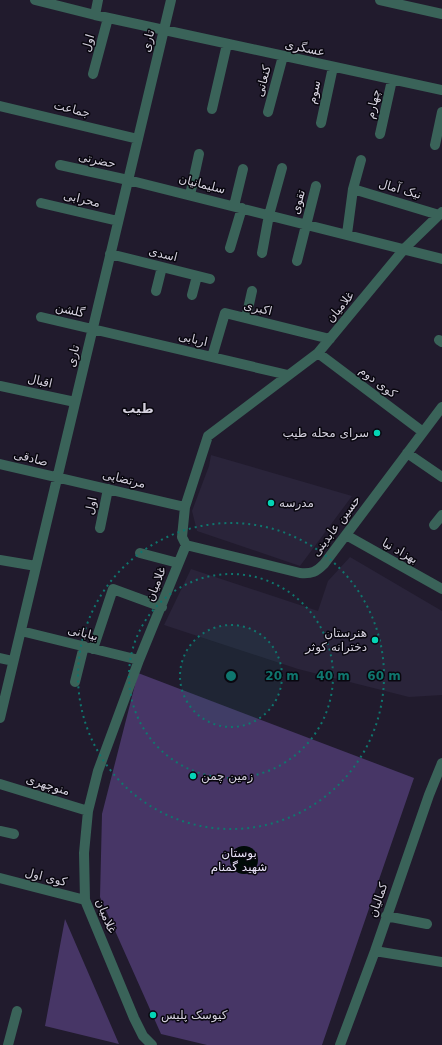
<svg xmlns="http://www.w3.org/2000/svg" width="442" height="1045" font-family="'DejaVu Sans',Vazirmatn,sans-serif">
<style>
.built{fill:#2a243a}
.green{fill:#473666}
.water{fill:#010b08}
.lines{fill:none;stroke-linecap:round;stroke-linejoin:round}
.minor{stroke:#3a6359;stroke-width:10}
.ring{fill:none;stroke:#0f766e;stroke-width:2;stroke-dasharray:2 4}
.poi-dot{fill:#04d5b6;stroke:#09070f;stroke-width:1.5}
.labels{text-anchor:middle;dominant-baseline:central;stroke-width:3;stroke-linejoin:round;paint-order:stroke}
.street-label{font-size:12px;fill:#d4d0dd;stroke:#09070f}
.poi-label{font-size:12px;fill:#d4d0dd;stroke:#09070f;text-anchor:start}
.park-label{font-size:12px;fill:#e6e0f5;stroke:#09070f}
.neighbourhood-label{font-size:13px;font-weight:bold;fill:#d4d0dd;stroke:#09070f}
.centre{fill:#0f766e;stroke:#09070f;stroke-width:2}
.ring-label{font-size:12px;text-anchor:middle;font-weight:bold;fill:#0f766e;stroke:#09070f;stroke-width:3;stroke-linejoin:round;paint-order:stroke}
</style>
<rect width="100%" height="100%" fill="#211b2d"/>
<path class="built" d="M 211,455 L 352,496 L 300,566 L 197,531 L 192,511 L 209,466 Z
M 350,557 L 442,611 L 442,695 L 409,697 L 298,669 L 164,625 L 191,569 L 318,611 L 328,581 Z"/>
<path class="green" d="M 138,673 L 414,778 L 322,1045 L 207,1045 L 161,1034 L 100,897 L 102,814 Z
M 65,919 L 119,1044 L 45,1026 Z"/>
<path class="water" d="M230 860a14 14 0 1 1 28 0a14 14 0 1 1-28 0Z"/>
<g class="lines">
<path class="minor" d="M 35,0 L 95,15 L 442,90
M 380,0 L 442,14
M 95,15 L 98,0
M 93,74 L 108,18
M 0,106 L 138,139
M 212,109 L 227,44
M 268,112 L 283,56
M 321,123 L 333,67
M 380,134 L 392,80
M 435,145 L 442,112
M 60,165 L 128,180 L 442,259
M 353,189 L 439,215
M 190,195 L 199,154
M 41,203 L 118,221
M 234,206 L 243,169
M 347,234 L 353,189 L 361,160
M 230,248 L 242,208
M 262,253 L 269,215 L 282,168
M 110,254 L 210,279
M 297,261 L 316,186
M 156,291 L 162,267
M 192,295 L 197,276
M 41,317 L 288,375
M 246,318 L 252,291
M 439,340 L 442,342
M 318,353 L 423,432
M 212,357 L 225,313 L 330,339
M 0,386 L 75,402
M 407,453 L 442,477
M 0,464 L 185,507
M 434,525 L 442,515
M 100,528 L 108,489
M 346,535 L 442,589
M 186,545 L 300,573 C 312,574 316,572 324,564 L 442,407
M 140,553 L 178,563
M 0,560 L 36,566
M 21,631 L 139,660
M 93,649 L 113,589 L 162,607
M 0,658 L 13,661
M 75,682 L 84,646
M 0,718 L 171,0
M 0,784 L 88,811
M 0,831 L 14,834
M 0,878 L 85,900
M 386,916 L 427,924
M 375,951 L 442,962
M 8,1045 L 17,1011
M 152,1045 L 143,1036 L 134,1018 L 85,900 L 84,853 L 88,811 L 98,771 L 139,660 L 186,545 L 182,537 L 185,507 L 208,436 L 318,353 L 405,248 L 442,212
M 340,1045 L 375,951 L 429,795 L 442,763"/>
</g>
<circle cx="231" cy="676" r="51" fill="#0f766e" fill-opacity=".12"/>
<g class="ring">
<circle cx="231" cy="676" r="51"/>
<circle cx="231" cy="676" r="102"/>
<circle cx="231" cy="676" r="153"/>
</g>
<g class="poi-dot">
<circle cx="377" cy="433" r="4"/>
<circle cx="271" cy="503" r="4"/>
<circle cx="375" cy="640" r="4"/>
<circle cx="193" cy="776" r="4"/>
<circle cx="153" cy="1015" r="4"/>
</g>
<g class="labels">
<g class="street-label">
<text transform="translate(148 41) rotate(-77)">تاری</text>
<text transform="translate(88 43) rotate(-74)">اول</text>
<text transform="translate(305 48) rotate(12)">عسگری</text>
<text transform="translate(263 81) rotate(-75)">کنعانی</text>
<text transform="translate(314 92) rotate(-77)">سوم</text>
<text transform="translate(373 104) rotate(-78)">چهارم</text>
<text transform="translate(72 109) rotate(14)">جماعت</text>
<text transform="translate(97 160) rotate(12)">حضرتی</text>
<text transform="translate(202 184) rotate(14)">سلیمانیان</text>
<text transform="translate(400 189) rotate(16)">نیک آمال</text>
<text transform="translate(82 199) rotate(13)">محرابی</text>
<text transform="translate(298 202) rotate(-75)">تقوی</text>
<text transform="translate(163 254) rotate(14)">اسدی</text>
<text transform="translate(340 307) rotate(-50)">غلامیان</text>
<text transform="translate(258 308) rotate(14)">اکبری</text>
<text transform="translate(70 310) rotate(13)">گلشن</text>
<text transform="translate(193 339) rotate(13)">اربابی</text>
<text transform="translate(73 356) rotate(-77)">تاری</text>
<text transform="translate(40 381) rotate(13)">اقبال</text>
<text transform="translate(378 382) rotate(37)">کوی دوم</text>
<text transform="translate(31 458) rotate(14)">صادقی</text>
<text transform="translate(124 479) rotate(13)">مرتضایی</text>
<text transform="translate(91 506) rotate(-78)">اول</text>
<text transform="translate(336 526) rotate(-53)">حسین عابدینی</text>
<text transform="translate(400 551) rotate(29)">بهزاد نیا</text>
<text transform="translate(156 584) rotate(-69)">غلامیان</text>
<text transform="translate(83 633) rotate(14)">بیابانی</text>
<text transform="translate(48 785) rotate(17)">منوچهری</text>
<text transform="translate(46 877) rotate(14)">کوی اول</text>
<text transform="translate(378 900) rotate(-71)">کمالیان</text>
<text transform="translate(106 916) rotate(68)">غلامیان</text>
</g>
<g class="poi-label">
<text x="369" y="433" text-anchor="end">سرای محله طیب</text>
<text x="279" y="503">مدرسه</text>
<text x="367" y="633" text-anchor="end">هنرستان<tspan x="367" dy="14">دخترانه کوثر</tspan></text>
<text x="201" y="776">زمین چمن</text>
<text x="161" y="1015">کیوسک پلیس</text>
</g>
<g class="park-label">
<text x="239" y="853">بوستان<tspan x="239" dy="14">شهید گمنام</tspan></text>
</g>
<g class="neighbourhood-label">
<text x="138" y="408">طیب</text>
</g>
</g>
<circle cx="231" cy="676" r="6" class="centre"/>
<g class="ring-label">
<text x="282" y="680">20 m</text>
<text x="333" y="680">40 m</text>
<text x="384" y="680">60 m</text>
</g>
</svg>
